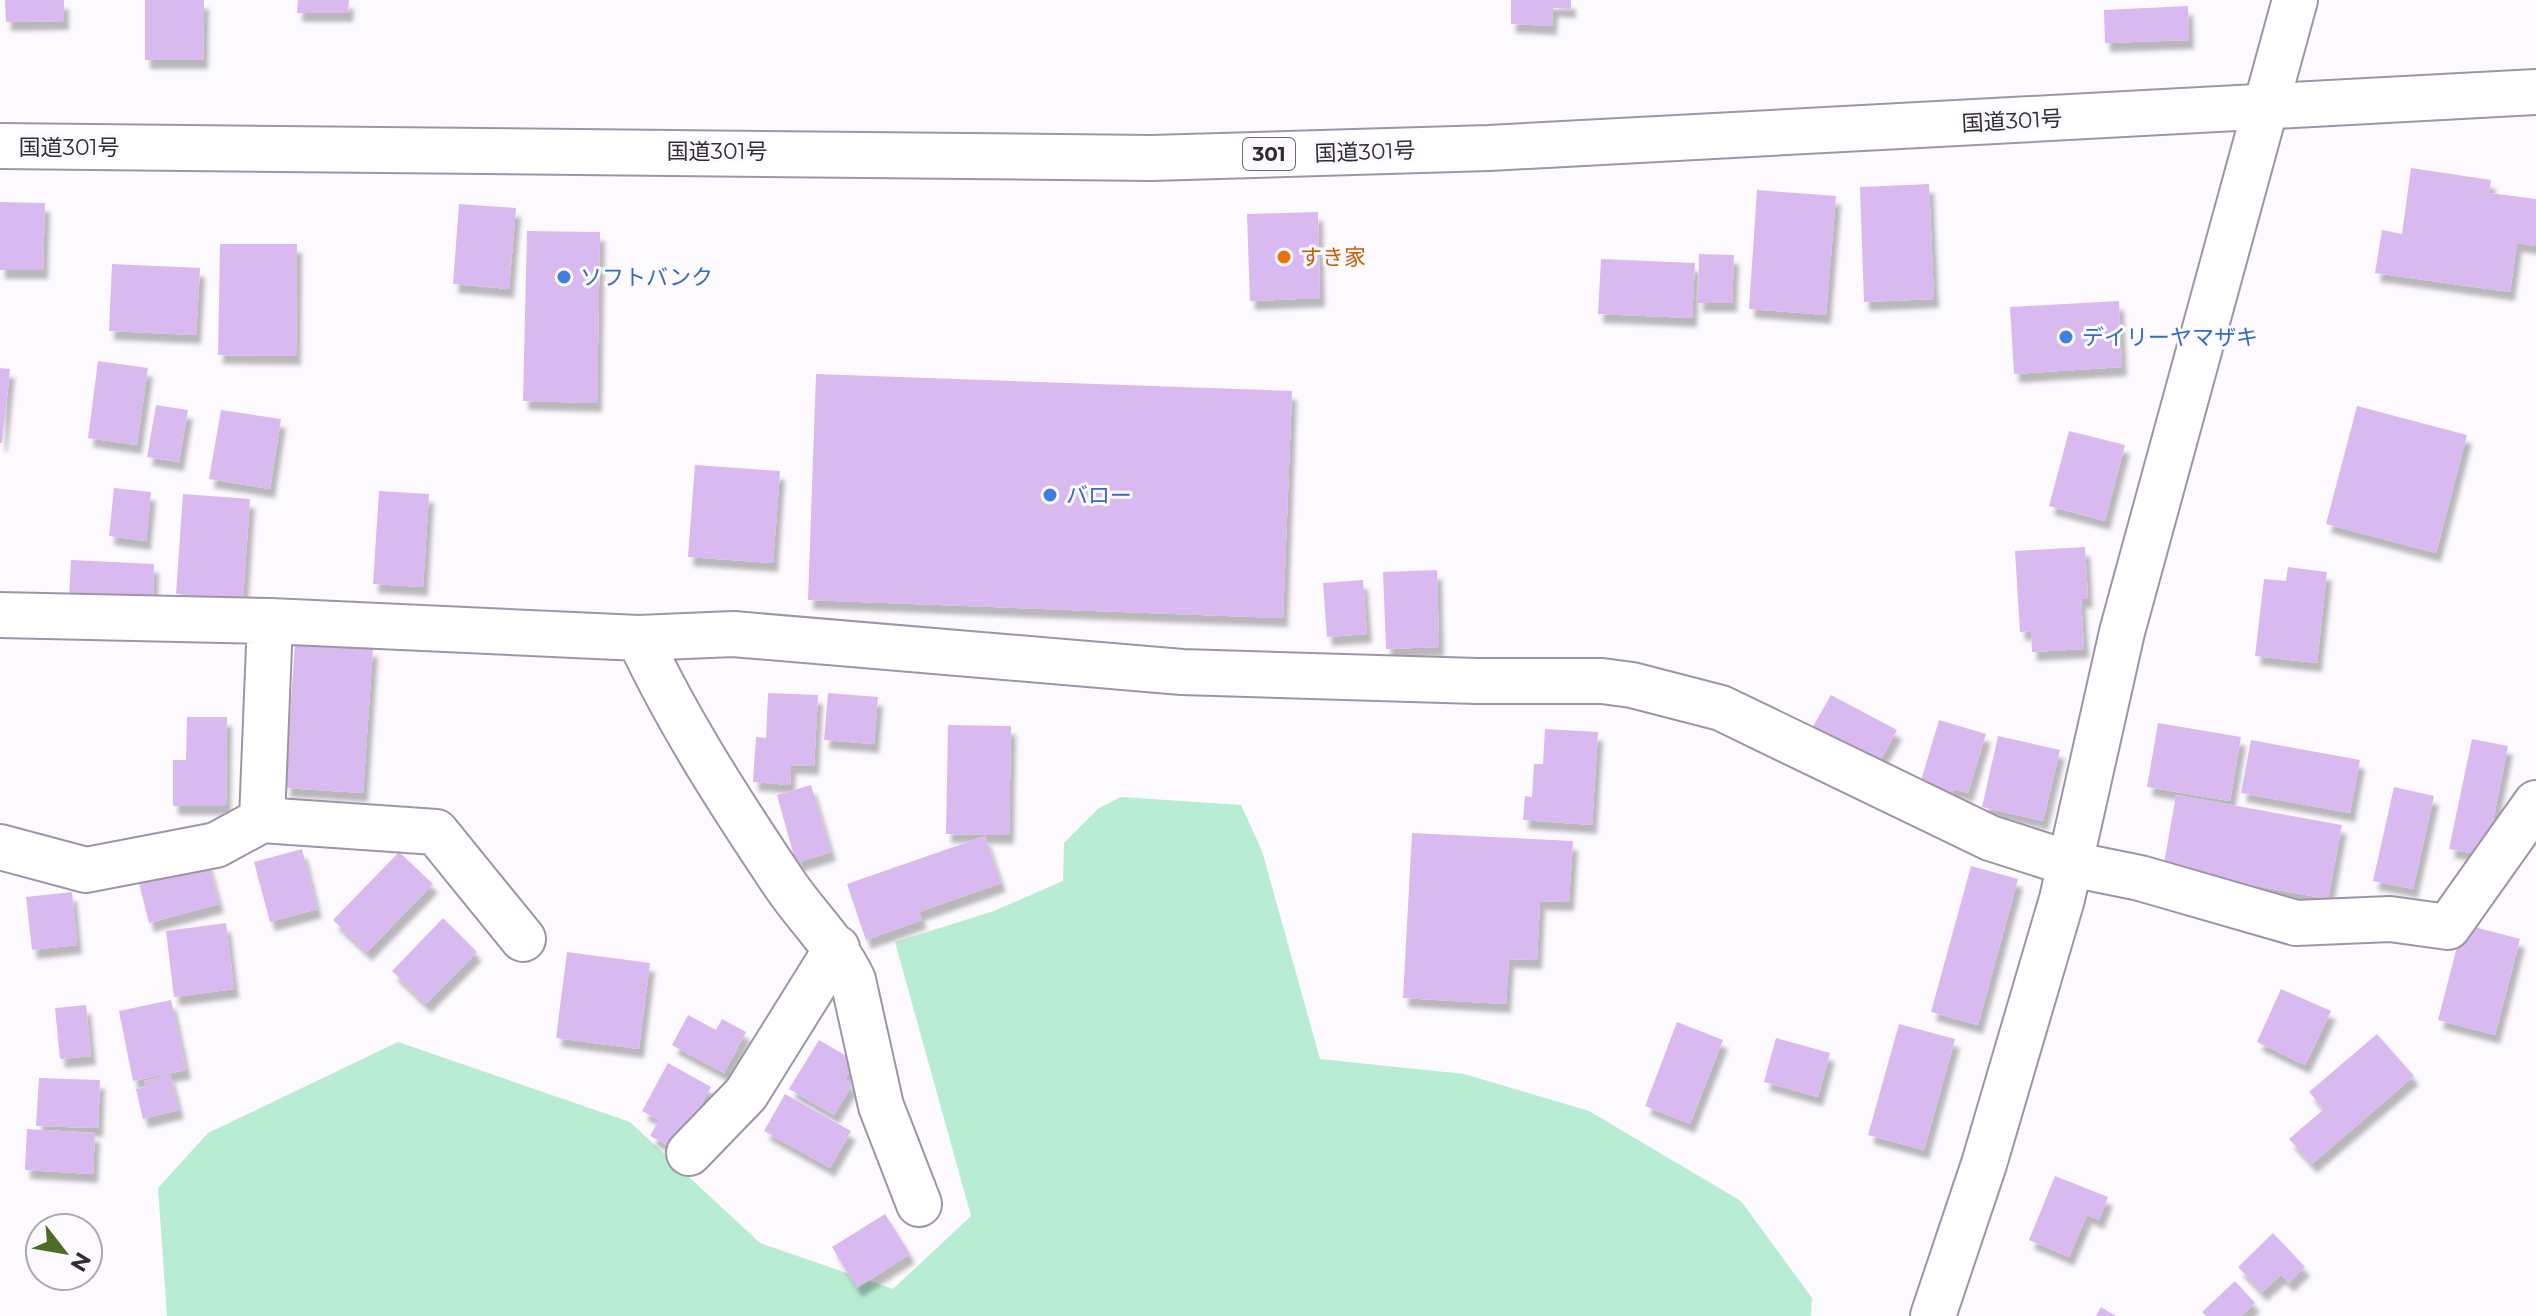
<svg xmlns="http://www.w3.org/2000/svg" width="2536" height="1316" font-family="Montserrat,'Noto Sans JP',sans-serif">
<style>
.green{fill:#b8ecd3}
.building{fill:#d8baf0;filter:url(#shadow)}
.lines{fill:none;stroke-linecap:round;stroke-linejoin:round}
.minor-casing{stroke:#9e94a6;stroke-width:48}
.highway-casing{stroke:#9e94a6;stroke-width:48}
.minor{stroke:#fff;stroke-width:44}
.highway{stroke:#fff;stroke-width:44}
.food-dot{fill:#e8710a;stroke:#fcfafe;stroke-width:3}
.shop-dot{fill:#3f7fe0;stroke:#fcfafe;stroke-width:3}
.labels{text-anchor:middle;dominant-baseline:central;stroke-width:6;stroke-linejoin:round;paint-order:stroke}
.shield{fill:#fcfafe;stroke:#6e6a71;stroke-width:2}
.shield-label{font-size:20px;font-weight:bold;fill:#312d35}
.street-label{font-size:22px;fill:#312d35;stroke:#fcfafe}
.food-label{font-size:22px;fill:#c56008;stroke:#fcfafe;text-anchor:start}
.shop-label{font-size:22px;fill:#366cbe;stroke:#fcfafe;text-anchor:start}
</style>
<defs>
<filter id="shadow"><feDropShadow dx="5" dy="9" stdDeviation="2" flood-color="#0004"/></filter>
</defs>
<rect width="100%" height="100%" fill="#fcfafe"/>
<path class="green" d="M 1121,797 L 1241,805 L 1262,851 L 1320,1059 L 1464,1074 L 1589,1111 L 1741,1201 L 1812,1298 L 1811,1316 L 167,1316 L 158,1188 L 208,1133 L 398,1042 L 630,1122 L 760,1243 L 893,1289 L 971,1216 L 895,942 L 994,911 L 1063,881 L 1064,843 L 1099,808 Z"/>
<path class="building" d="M 5,0 L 64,0 L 64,21 L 6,22 Z
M 145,0 L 204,0 L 203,60 L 145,60 Z
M 298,0 L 349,0 L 348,13 L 297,13 Z
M 1511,0 L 1571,0 L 1571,9 L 1553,8 L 1552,26 L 1511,24 Z
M 2188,6 L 2189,40 L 2105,43 L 2104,10 Z
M 2411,168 L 2491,180 L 2489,193 L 2536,199 L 2536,246 L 2517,243 L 2510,292 L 2375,273 L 2382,230 L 2402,234 Z
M 1929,184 L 1934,299 L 1864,302 L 1860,187 Z
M 1757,190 L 1836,196 L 1826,315 L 1749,309 Z
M 0,202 L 45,203 L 43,270 L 0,270 Z
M 459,204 L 516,208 L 509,289 L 453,284 Z
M 1318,212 L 1320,298 L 1250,301 L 1247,214 Z
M 527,231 L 600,232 L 597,403 L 523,401 Z
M 220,244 L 297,244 L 296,356 L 218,355 Z
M 1699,254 L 1734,255 L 1732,303 L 1698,303 Z
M 1601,259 L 1695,263 L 1692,318 L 1598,314 Z
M 112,264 L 200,268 L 196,335 L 109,331 Z
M 2119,301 L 2122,367 L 2014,374 L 2010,307 Z
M 98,361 L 148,368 L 137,445 L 88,438 Z
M 0,368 L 10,369 L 2,443 L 0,443 Z
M 816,374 L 1292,391 L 1283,618 L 808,600 Z
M 156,405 L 188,410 L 179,462 L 147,457 Z
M 2357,406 L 2467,435 L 2436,553 L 2326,524 Z
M 221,410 L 281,419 L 270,489 L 209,479 Z
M 2069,431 L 2125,445 L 2105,521 L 2049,506 Z
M 695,465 L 780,471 L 773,563 L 688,557 Z
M 114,488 L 151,492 L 146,541 L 109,536 Z
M 379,491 L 429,494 L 423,587 L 373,584 Z
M 183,494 L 250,499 L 243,599 L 176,594 Z
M 2085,547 L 2088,599 L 2081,599 L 2084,649 L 2032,652 L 2031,631 L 2020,632 L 2015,551 Z
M 71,560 L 154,564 L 153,600 L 69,597 Z
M 2288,567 L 2327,572 L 2317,663 L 2255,656 L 2264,579 L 2286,581 Z
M 1437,570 L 1439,647 L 1386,649 L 1383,572 Z
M 1363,580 L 1367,634 L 1327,637 L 1323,583 Z
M 295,643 L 373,648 L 363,793 L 285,788 Z
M 768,693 L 818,695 L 814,766 L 791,765 L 790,785 L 753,782 L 756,737 L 766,738 Z
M 828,693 L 878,697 L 874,744 L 824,740 Z
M 1831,695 L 1897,730 L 1877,766 L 1811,730 Z
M 187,717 L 227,717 L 226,806 L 173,806 L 173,760 L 186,760 Z
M 1939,720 L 1986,734 L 1968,793 L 1954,789 L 1952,794 L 1920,784 Z
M 2158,723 L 2241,737 L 2230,801 L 2147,787 Z
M 948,725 L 1011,726 L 1009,835 L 946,834 Z
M 1545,729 L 1598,732 L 1592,825 L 1523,820 L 1525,796 L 1532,797 L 1534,764 L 1543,764 Z
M 1998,736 L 2060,750 L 2043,821 L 1982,807 Z
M 2472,739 L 2508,746 L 2486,856 L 2449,849 Z
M 2251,740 L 2360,760 L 2350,813 L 2241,793 Z
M 811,785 L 831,852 L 796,863 L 777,795 Z
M 2394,787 L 2434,796 L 2413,889 L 2373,881 Z
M 2176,795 L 2342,825 L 2328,899 L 2163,869 Z
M 1412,833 L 1573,841 L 1569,902 L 1540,901 L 1537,960 L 1509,959 L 1506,1004 L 1403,998 Z
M 985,836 L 1001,883 L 919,912 L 922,920 L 866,940 L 847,884 Z
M 302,849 L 317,909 L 270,922 L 254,862 Z
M 399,852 L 433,884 L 367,952 L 333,920 Z
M 206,857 L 219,904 L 149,923 L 137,875 Z
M 1971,866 L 2018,879 L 1978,1025 L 1931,1012 Z
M 72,892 L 77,945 L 32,950 L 26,897 Z
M 443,918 L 477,952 L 426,1004 L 392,971 Z
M 226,923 L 234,989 L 174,997 L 166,931 Z
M 2463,924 L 2520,939 L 2495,1035 L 2438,1020 Z
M 567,952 L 650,963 L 639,1049 L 556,1038 Z
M 2281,989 L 2331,1011 L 2305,1065 L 2257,1042 Z
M 171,1000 L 186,1070 L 133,1081 L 119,1011 Z
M 86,1005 L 91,1056 L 60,1059 L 55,1008 Z
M 688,1015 L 716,1030 L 722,1019 L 746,1032 L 724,1073 L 672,1045 Z
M 1677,1022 L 1723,1040 L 1690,1124 L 1645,1106 Z
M 1899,1024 L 1955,1039 L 1924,1150 L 1868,1135 Z
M 2377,1034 L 2414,1076 L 2312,1164 L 2289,1139 L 2324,1109 L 2309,1092 Z
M 1776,1038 L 1830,1053 L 1818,1097 L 1764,1082 Z
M 819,1040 L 855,1061 L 845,1079 L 853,1083 L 834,1115 L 789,1089 Z
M 668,1063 L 711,1087 L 676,1150 L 650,1136 L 659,1120 L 642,1111 Z
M 170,1075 L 179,1110 L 143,1119 L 136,1089 L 146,1087 L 144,1081 Z
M 39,1078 L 100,1080 L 98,1128 L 36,1126 Z
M 785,1094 L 851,1131 L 830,1168 L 764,1131 Z
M 27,1129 L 95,1133 L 93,1174 L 25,1170 Z
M 2055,1176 L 2108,1197 L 2099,1220 L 2087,1215 L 2069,1257 L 2029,1240 Z
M 885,1214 L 910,1254 L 857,1288 L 832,1247 Z
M 2273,1233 L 2305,1267 L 2289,1283 L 2281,1275 L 2262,1292 L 2238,1267 Z
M 2235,1281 L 2255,1303 L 2241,1316 L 2206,1316 L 2202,1312 Z
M 2101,1307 L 2116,1316 L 2096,1316 Z"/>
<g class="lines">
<g class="minor-casing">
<path id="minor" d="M 0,615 L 270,621 L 639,638 L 733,634 L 1182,672 L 1477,681 L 1602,681 L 1632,685 L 1721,708 L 1990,838 L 2071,864 L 2140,878 L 2296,923 L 2390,919 L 2448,927 L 2536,803
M 639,638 C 679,724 733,807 786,886 C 808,918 836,944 853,980 L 881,1106 L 919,1204
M 262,820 L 270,621
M 0,847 L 86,870 L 216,845 L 262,820 L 436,832 L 523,939
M 689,1153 L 746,1094 L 837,948
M 1933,1316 L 1984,1164 L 2062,899 L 2122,632 L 2295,0"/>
</g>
<g class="highway-casing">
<path id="highway" d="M 0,146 L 1151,158 L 1489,148 L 2536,92"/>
</g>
<use href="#minor" class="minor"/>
<use href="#highway" class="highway"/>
</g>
<circle class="food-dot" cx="1284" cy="257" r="8"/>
<g class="shop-dot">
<circle cx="564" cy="277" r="8"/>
<circle cx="2066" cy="337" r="8"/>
<circle cx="1050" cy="495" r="8"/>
</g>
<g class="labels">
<rect class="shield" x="1243" y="138" width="52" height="32" rx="6"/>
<g class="shield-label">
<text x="1269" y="154">301</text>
</g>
<g class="street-label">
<text transform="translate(2012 121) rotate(-3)">国道301号</text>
<text x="69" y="147">国道301号</text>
<text x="717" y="151">国道301号</text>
<text transform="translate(1365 152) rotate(-2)">国道301号</text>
</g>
<g class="food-label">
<text x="1300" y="257">すき家</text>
</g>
<g class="shop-label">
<text x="580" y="277">ソフトバンク</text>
<text x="2082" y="337">デイリーヤマザキ</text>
<text x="1066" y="495">バロー</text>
</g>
</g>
<g transform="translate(64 1252) rotate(121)"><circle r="38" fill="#fcfafe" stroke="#aba8ae" stroke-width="2"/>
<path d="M0-6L14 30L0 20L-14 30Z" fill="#4b6e26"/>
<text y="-12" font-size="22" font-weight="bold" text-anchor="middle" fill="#312d35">N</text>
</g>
</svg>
